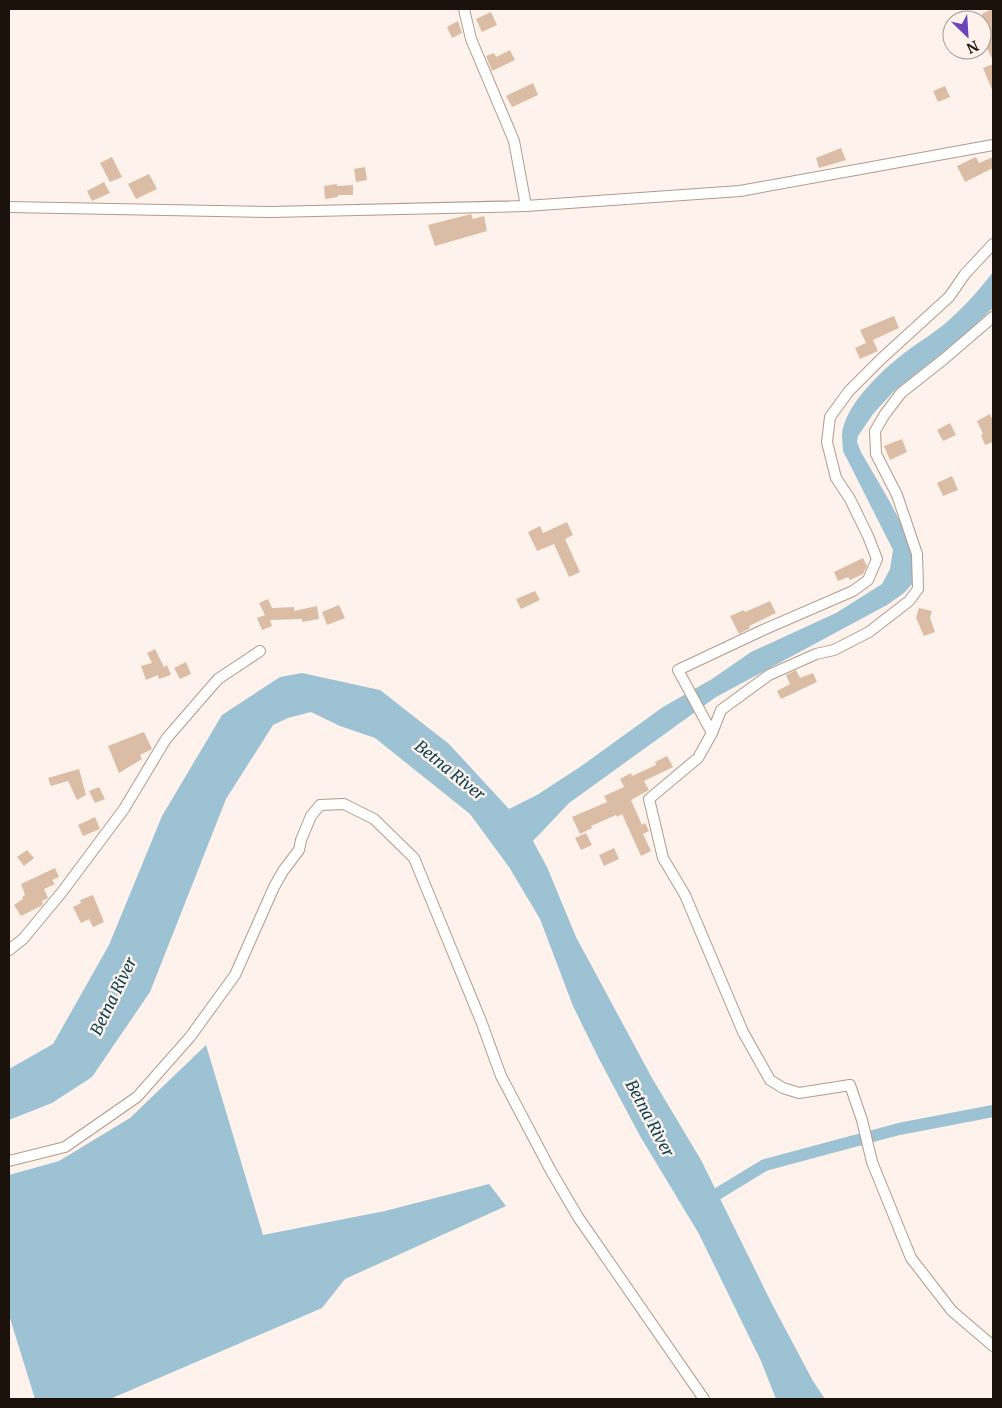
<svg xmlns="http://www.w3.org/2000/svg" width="1002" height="1408" font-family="Merriweather,serif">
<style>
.water{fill:#9cc2d3}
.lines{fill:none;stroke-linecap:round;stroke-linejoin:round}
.canal{stroke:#9cc2d3;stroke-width:12}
.building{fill:#dbbca5}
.minor-casing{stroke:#b29a8a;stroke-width:12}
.minor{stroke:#fff;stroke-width:10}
.labels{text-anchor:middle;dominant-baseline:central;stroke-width:5;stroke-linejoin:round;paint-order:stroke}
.water-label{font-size:16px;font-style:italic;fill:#0b4154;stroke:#fef3ec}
</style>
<rect width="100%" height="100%" fill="#fef3ec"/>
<path class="water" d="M 993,272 L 993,308 L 960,339 L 894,391 L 873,414 L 858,436 L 857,442 L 861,452 L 890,502 L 906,533 L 915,561 L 913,583 L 904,593 L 887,605 L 716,697 L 569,803 L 533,841 L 547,867 L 576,937 L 652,1078 L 701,1160 L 772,1304 L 813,1381 L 825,1399 L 776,1399 L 761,1361 L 699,1234 L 640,1136 L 598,1057 L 573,1006 L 540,919 L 509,867 L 470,814 L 375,738 L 340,726 L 311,712 L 288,718 L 273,725 L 226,799 L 150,992 L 92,1077 L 52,1103 L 9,1120 L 9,1069 L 53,1044 L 109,945 L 162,816 L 222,715 L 280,677 L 302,673 L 380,690 L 449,744 L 509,809 L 537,795 L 580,767 L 663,707 L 712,679 L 751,652 L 836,613 L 882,584 L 890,569 L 893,550 L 843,451 C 843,446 842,440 842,435 C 844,406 881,371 903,354 C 918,342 935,333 949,320 C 966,305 980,289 993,272 Z
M 206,1045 L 263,1235 L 385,1211 L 489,1184 L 506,1206 L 345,1279 L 322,1308 L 110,1399 L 35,1399 L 9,1315 L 9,1175 L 59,1161 L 130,1118 Z"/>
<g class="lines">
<path class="canal" d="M 704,1202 L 765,1165 L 899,1129 L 993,1111"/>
</g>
<path class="building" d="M 992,9 L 993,9 L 993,61 L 982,37 L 982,14 Z
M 491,12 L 497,25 L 482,32 L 476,19 Z
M 458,21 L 462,33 L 452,38 L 447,27 Z
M 510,50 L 515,60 L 492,71 L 486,56 L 494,53 L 496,57 Z
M 993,64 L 993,92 L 983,68 Z
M 533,83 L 538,95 L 512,107 L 506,96 Z
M 945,86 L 950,97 L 938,102 L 933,91 Z
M 841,148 L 846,160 L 819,168 L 816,158 Z
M 112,157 L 122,177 L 110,182 L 100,163 Z
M 976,157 L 979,163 L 993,157 L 993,168 L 965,182 L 957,166 Z
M 365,167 L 367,180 L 356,182 L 354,169 Z
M 149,174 L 157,189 L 136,199 L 128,184 Z
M 104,182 L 110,193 L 92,201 L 87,191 Z
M 337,184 L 337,186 L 353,185 L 353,195 L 338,195 L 338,197 L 325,199 L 324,186 Z
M 471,214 L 473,219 L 484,216 L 487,231 L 435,246 L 428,225 Z
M 894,316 L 899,328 L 873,340 L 878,351 L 860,359 L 855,348 L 866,343 L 860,330 Z
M 990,414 L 993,421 L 993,442 L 985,445 L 981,435 L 983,434 L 977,421 Z
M 950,423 L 956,435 L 943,441 L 937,430 Z
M 902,439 L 907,452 L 890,460 L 884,446 Z
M 952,476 L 958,490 L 943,496 L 937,483 Z
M 567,522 L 573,535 L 565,539 L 580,572 L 569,577 L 554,544 L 537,551 L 528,532 L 540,526 L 543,533 Z
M 863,558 L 867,566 L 863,574 L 850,580 L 848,577 L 838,581 L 834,572 Z
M 535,591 L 540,600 L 521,609 L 516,599 Z
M 268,599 L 272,608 L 294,607 L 294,611 L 317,606 L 319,619 L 302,622 L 302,619 L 270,620 L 272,626 L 262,630 L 257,618 L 265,615 L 259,603 Z
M 770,601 L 776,613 L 749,626 L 750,628 L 739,634 L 730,616 L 744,610 L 745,612 Z
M 339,605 L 345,618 L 327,625 L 322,612 Z
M 919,608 L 932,611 L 930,618 L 935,632 L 924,636 L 916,618 Z
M 155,649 L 164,667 L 167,665 L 171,675 L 159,679 L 158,675 L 146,680 L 141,666 L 152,663 L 147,653 Z
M 186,662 L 191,674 L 180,679 L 174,668 Z
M 796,670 L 800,678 L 813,673 L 817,682 L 781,699 L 777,691 L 790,684 L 786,675 Z
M 144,732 L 152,749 L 140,755 L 142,759 L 119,773 L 108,746 Z
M 667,756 L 673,767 L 644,781 L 649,790 L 631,800 L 642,825 L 645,823 L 649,831 L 643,834 L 651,851 L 641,856 L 622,814 L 617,817 L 616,815 L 591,826 L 592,828 L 580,834 L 572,817 L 607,802 L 604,796 L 624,787 L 620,779 L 631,773 L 632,776 L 656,765 L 655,762 Z
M 79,769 L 86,795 L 77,800 L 68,781 L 51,786 L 48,778 Z
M 99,787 L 105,799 L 95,803 L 89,791 Z
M 95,817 L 100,829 L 83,836 L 78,825 Z
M 586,833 L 592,845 L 581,850 L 575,838 Z
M 614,848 L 619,859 L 604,866 L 599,855 Z
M 27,850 L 34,858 L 24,866 L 17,857 Z
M 55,868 L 59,877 L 52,880 L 55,884 L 44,889 L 48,898 L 42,901 L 43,904 L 41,906 L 21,916 L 14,905 L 23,899 L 22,897 L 25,895 L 21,884 Z
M 93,895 L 104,922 L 93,927 L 89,919 L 81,923 L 73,907 L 81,903 L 80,900 Z"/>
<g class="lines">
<g class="minor-casing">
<path id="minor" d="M 464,9 L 471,39 L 514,141 L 526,206
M 9,207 L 271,212 L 526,206 L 740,191 L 993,145
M 993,317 L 944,359 L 901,393 L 885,414 L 875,431 L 876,454 L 897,495 L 917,554 L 918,589 L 909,601 L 869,632 L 834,650 L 816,654 L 769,675 L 721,710 L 712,733 L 698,758 L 649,799 L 663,858 L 685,895 L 743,1032 L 770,1080 L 783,1088 L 799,1093 L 850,1085 L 862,1120 L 872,1162 L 911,1258 L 952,1311 L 993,1346
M 712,733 L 678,670 L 763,630 L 853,591 L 868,580 L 877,559 L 868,536 L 850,499 L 836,478 L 827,442 L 830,417 L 849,391 L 881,359 L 949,297 L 965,274 L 993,244
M 9,950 L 23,939 L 62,892 L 124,809 L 166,739 L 218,679 L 260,651
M 9,1161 L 65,1147 L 137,1097 L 190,1037 L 235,975 L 274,887 L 283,871 L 299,850 L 301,840 L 311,816 L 320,805 L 344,804 L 374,819 L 414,858 L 481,1021 L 501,1076 L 551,1171 L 578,1217 L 704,1399"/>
</g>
<use href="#minor" class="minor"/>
</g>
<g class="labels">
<g class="water-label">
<text transform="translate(450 770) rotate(39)">Betna River</text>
<text transform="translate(113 996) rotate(-64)">Betna River</text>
<text transform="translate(650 1118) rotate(62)">Betna River</text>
</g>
</g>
<rect width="1002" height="1408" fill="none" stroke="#1b120c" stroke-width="20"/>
<g transform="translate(967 35) rotate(155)"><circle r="24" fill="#fef3ec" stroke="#a39992"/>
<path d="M0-4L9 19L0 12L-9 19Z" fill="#6b44bc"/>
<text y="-8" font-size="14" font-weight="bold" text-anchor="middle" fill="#1b120c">N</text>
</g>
</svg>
